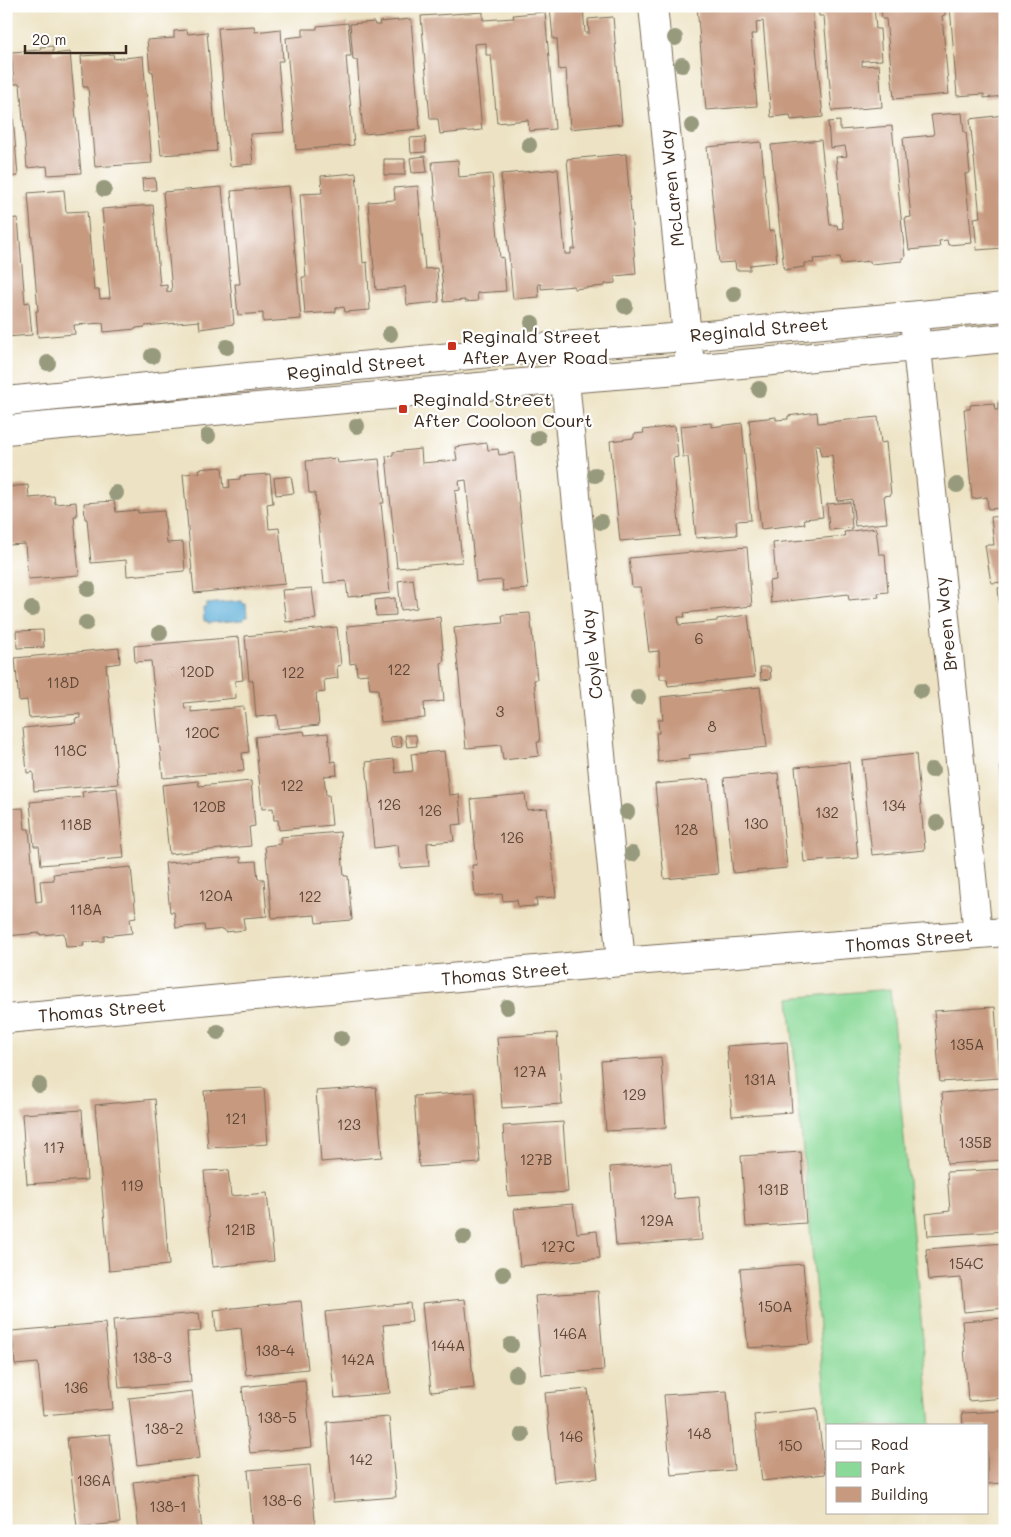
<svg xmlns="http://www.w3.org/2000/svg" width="1011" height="1537" font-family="Mali,sans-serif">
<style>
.green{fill:#8ad998;stroke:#62825b}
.water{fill:#5dafd8;stroke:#4c6c7b}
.building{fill:#c79a80}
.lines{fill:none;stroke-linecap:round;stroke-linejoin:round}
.minor-casing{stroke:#796b58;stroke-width:30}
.minor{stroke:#fff;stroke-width:28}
.tree{fill:#989a7d}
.poi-dot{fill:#c8321e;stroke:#fff;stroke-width:2}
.labels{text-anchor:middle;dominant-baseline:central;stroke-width:4.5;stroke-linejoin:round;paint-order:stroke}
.number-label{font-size:15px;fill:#5e4636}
.street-label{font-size:18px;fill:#3b2a1e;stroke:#fff}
.poi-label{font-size:18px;fill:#3b2a1e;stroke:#fff;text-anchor:start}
</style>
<rect width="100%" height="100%" fill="#fff"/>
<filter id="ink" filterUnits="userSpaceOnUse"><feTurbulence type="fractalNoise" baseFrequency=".02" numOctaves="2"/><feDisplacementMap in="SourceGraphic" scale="10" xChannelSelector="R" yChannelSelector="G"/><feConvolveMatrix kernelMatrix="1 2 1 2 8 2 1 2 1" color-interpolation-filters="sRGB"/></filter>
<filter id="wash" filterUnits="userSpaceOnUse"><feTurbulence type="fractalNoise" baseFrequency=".0096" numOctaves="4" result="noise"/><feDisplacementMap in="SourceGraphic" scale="20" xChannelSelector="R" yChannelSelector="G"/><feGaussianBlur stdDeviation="1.12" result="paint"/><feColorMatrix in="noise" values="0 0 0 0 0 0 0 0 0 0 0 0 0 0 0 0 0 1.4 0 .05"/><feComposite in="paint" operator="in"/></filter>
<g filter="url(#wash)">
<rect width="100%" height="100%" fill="#ede3c4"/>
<path class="green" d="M 890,989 L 931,1426 L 828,1426 L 789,998 Z"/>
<path class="water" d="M 242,601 L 243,604 L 246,604 L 247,617 L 244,617 L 244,620 L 208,623 L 207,621 L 204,621 L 203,608 L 206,608 L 206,604 Z"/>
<g id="blocks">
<path class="building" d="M 583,6 L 585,33 L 589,33 L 588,19 L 613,17 L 622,124 L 570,129 L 566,69 L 559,70 L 557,39 L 553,39 L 550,7 Z
M 697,6 L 812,6 L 823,117 L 791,120 L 790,115 L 771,117 L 763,21 L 756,22 L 757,34 L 751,34 L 757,106 L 706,110 Z
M 818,6 L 874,6 L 876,29 L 880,29 L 882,60 L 862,61 L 862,66 L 879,65 L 882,107 L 832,111 L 824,16 L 819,16 Z
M 881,6 L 945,6 L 945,15 L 942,16 L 949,94 L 894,99 L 886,19 L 882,19 Z
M 950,6 L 1004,6 L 1005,96 L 984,98 L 984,94 L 957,96 Z
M 483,12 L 483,20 L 514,18 L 513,15 L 545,12 L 555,129 L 529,131 L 528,120 L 497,123 L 491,55 L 486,55 L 486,43 L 474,44 L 482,130 L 440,134 L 438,119 L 430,119 L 421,16 Z
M 411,19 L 420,129 L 363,134 L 357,60 L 353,60 L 350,24 L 374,22 L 375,25 L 380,25 L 379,22 Z
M 348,23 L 351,56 L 346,56 L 354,145 L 296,150 L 286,38 L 303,36 L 303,29 L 317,29 L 317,26 Z
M 254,26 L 255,32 L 281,29 L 283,61 L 278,61 L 284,132 L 250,134 L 253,164 L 230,166 L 218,28 Z
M 187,30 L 188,34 L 207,32 L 217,151 L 161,155 L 153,72 L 150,71 L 147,40 L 174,38 L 174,31 Z
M 53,46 L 53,54 L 70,52 L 81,173 L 48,175 L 47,166 L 27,168 L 20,84 L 14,84 L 11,52 L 41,50 L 40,47 Z
M 113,54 L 114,59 L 143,56 L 152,163 L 95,167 L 88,87 L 83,87 L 81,56 Z
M 6,56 L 8,56 L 18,176 L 6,177 Z
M 962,113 L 964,132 L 966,132 L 970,173 L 965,174 L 972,243 L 948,245 L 947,240 L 939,241 L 940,247 L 909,250 L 905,218 L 911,217 L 903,138 L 934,135 L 931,115 Z
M 1004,115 L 1005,253 L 1003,253 L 1003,248 L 977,250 L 974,218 L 980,217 L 970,119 Z
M 840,121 L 840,130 L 892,126 L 905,257 L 902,258 L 902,261 L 871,264 L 870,261 L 841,264 L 840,257 L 813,259 L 814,263 L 804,263 L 804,267 L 784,270 L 771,145 L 821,140 L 830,225 L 837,225 L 838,229 L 843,228 L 836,157 L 847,156 L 845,146 L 830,148 L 828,122 Z
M 425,137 L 426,152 L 411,153 L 410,138 Z
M 761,142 L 769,231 L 774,230 L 777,262 L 750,265 L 750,270 L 736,270 L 735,262 L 719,263 L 707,147 Z
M 626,154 L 636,274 L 615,276 L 615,283 L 605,284 L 605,286 L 574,289 L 574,286 L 541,289 L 541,284 L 538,284 L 539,297 L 513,299 L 501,174 L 558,169 L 565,254 L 571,254 L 571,249 L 575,249 L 567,159 Z
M 425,156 L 427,172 L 412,173 L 410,158 Z
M 384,159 L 405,159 L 405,175 L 384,175 Z
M 458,160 L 459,177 L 492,174 L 500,258 L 503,257 L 506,291 L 477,293 L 478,301 L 465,302 L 465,300 L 444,302 L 432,162 Z
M 356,173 L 363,263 L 367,262 L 370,310 L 345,312 L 344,307 L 336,308 L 336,312 L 305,314 L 302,277 L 306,277 L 300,194 L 322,193 L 321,176 Z
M 155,178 L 156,190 L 143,191 L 142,179 Z
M 289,186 L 301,319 L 263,322 L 263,313 L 238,315 L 235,284 L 240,284 L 231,191 Z
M 418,186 L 425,269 L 437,268 L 439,302 L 407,305 L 405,286 L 402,288 L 376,290 L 368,202 L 395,200 L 394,188 Z
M 222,187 L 234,324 L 200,329 L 199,321 L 145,326 L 145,327 L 136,328 L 136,329 L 104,332 L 103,323 L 74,325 L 75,334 L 38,337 L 36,311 L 38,311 L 28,193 L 64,190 L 66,212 L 87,211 L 94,290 L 99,290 L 100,299 L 110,298 L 102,209 L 153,205 L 160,286 L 167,285 L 167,292 L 172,291 L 163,192 Z
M 18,218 L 25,303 L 29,302 L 32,335 L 6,337 L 6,219 Z
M 994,403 L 995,410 L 998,410 L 998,403 L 1005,403 L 1005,508 L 988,509 L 987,497 L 972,499 L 964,409 L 970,409 L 970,405 Z
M 817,412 L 818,423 L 878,417 L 881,443 L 886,442 L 891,495 L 884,496 L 887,523 L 855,526 L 852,499 L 837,501 L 832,455 L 821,456 L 820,445 L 815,445 L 823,517 L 804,519 L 805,524 L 761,529 L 749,420 L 776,417 L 776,420 L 788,419 L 788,416 Z
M 711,423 L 711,427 L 742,423 L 751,520 L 736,521 L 737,535 L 696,538 L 688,457 L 683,457 L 680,426 Z
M 675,426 L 678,457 L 673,458 L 680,536 L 620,541 L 610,441 L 634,438 L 634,434 L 644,433 L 643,430 Z
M 487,443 L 488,450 L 498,449 L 499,455 L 514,453 L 528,589 L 503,591 L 502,580 L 476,582 L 466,480 L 459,481 L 460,490 L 455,491 L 462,562 L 397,568 L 386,456 L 393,455 L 393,452 L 421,449 L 422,463 L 457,460 L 455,447 Z
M 337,458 L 338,463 L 379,459 L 384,503 L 381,503 L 390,593 L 348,597 L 346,581 L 324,583 L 315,493 L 309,493 L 306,461 Z
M 222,467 L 224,488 L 230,487 L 229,480 L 240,479 L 240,476 L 270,474 L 273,503 L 267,504 L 269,529 L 279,528 L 285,584 L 194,593 L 183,474 L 200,473 L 199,469 Z
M 291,476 L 294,493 L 276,495 L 274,478 Z
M 28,485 L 29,498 L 54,496 L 55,504 L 76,502 L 77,516 L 74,516 L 79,575 L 28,579 L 25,544 L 8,545 L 6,487 Z
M 114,501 L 116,512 L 138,510 L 138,513 L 164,511 L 167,543 L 183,542 L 185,571 L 127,576 L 126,560 L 91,563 L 87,519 L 85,519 L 84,503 Z
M 850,502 L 852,528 L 829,530 L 827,504 Z
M 1005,516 L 1005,582 L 991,583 L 985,545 L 994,545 L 991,517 Z
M 876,528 L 879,554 L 885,554 L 888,592 L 878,593 L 879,597 L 849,600 L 848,594 L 771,603 L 769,581 L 776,580 L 773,543 L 845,536 L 844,532 Z
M 747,547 L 752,606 L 684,613 L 685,617 L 678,617 L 679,625 L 717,621 L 717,619 L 748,615 L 755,677 L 668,686 L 667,679 L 660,679 L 659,651 L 649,652 L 641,587 L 632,587 L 629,558 Z
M 413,579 L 417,608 L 401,610 L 398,581 Z
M 1005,587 L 1005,620 L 1001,620 L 998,588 Z
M 312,588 L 316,619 L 286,622 L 282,590 Z
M 395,598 L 396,615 L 376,616 L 375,600 Z
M 530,613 L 537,679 L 534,680 L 540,742 L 537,742 L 539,756 L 503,760 L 501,745 L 466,748 L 454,628 L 503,623 L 502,615 Z
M 440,617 L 444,662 L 441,663 L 444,701 L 424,703 L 425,718 L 381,722 L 378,689 L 370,689 L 368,674 L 357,675 L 356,663 L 350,664 L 347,626 Z
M 337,627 L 341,665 L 337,666 L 338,678 L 324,680 L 325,692 L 316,693 L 319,725 L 278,729 L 277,715 L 256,717 L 253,680 L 249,681 L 245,636 Z
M 43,630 L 44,647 L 17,648 L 16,631 Z
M 239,637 L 243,680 L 235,681 L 236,698 L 184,703 L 185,708 L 191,707 L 191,712 L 244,707 L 249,752 L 242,753 L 244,771 L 163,778 L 151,661 L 135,662 L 134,646 Z
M 119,648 L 120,663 L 106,665 L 118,784 L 34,791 L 33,772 L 27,773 L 23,728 L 76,723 L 75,719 L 80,718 L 80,714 L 29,718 L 27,700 L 19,701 L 15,658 Z
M 760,667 L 770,667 L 771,679 L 761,680 Z
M 760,687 L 767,747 L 689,755 L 690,759 L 658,762 L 656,733 L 659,733 L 658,720 L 663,720 L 661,697 Z
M 304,731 L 305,735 L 328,733 L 331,762 L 336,761 L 337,775 L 324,776 L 326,795 L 329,795 L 332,825 L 279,830 L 278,820 L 274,820 L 273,808 L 262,809 L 255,737 Z
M 405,735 L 416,735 L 417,746 L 407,747 Z
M 400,736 L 402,747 L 392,748 L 390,737 Z
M 444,751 L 449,795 L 459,794 L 462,824 L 452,825 L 454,841 L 427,843 L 429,866 L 400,868 L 398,845 L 374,848 L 366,762 L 394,759 L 396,773 L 413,771 L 411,754 Z
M 916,754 L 925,850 L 872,855 L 862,760 Z
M 849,762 L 858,858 L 804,862 L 795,767 Z
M 1000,765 L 1005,765 L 1005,796 L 1003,796 Z
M 778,773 L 787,868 L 733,873 L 724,778 Z
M 709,779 L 718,874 L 664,879 L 655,784 Z
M 198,781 L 199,786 L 251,781 L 255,826 L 249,827 L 251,846 L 169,854 L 162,785 Z
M 117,788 L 124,858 L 41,865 L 39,846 L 34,846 L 30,802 L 83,797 L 82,792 Z
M 525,794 L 527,810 L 547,808 L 556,897 L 536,898 L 537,906 L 518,907 L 517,900 L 503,901 L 502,894 L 475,896 L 472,865 L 477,865 L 471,799 Z
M 23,808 L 25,829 L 29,829 L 36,902 L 42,901 L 40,881 L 54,880 L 53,874 L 131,867 L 136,917 L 130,918 L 132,933 L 104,936 L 104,941 L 83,942 L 84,946 L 66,947 L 64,933 L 40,935 L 40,933 L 6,936 L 6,809 Z
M 340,832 L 344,876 L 348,876 L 352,920 L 316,923 L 315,915 L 272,918 L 265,846 L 281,844 L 280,837 Z
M 241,857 L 241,862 L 256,861 L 258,879 L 264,879 L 267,916 L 243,918 L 245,930 L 225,932 L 224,929 L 205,931 L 204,925 L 176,928 L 174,912 L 170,912 L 165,863 Z
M 995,1007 L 1000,1078 L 940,1082 L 934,1011 Z
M 557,1033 L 562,1104 L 502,1108 L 497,1037 Z
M 787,1042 L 792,1112 L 732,1116 L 727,1046 Z
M 661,1057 L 666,1128 L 606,1131 L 601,1061 Z
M 376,1087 L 382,1157 L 321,1162 L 316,1091 Z
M 264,1088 L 268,1144 L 208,1148 L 204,1091 Z
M 1002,1088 L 1005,1124 L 1005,1160 L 947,1164 L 942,1093 Z
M 475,1092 L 480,1163 L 419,1167 L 414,1096 Z
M 155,1099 L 169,1265 L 109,1271 L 95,1105 Z
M 82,1110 L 87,1180 L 27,1184 L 22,1114 Z
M 563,1122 L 568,1192 L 508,1196 L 503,1126 Z
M 801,1152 L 806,1223 L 746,1227 L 741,1156 Z
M 671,1163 L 674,1199 L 699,1197 L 702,1240 L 616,1246 L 610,1167 Z
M 1005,1169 L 1005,1231 L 928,1236 L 926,1214 L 950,1211 L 947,1172 Z
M 228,1170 L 231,1196 L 267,1193 L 274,1261 L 213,1267 L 204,1171 Z
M 573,1204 L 577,1233 L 597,1231 L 600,1258 L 520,1266 L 514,1209 Z
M 1005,1243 L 1005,1308 L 964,1312 L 961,1278 L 929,1280 L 926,1249 Z
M 803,1264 L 810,1344 L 748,1348 L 740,1269 Z
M 598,1291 L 604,1370 L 542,1375 L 535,1296 Z
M 465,1299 L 474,1388 L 431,1392 L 422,1303 Z
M 301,1301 L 308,1369 L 246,1375 L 241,1328 L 216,1331 L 214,1310 Z
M 410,1303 L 412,1322 L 383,1325 L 390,1393 L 335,1398 L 325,1312 Z
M 199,1313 L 201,1331 L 187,1332 L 191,1382 L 119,1388 L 113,1320 Z
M 1005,1318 L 1005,1398 L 968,1401 L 962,1321 Z
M 105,1323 L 113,1409 L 43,1415 L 38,1363 L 15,1365 L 12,1331 Z
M 305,1380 L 312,1447 L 250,1453 L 242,1387 Z
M 588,1389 L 598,1478 L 554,1482 L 545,1393 Z
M 192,1391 L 200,1458 L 137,1465 L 129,1398 Z
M 727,1391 L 734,1470 L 671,1475 L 664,1395 Z
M 817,1408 L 825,1474 L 762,1481 L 754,1415 Z
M 1005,1411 L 1005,1483 L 987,1484 L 987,1426 L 963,1426 L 962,1413 Z
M 389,1417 L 396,1497 L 333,1502 L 327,1422 Z
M 110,1434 L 120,1523 L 77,1527 L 67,1438 Z
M 310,1465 L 316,1531 L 253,1531 L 248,1470 Z
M 196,1475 L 202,1531 L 139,1531 L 133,1482 Z"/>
</g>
</g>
<g filter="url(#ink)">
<use href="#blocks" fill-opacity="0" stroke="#796b58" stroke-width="1"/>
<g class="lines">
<g class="minor-casing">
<path id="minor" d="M 653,6 L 689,355
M 915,329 L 978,934
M 563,360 L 621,962
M 6,401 L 561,346 L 686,337 L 1005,307
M 6,430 L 565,379 L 691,369 L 1005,338
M 6,1019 L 621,962 L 1005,932"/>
</g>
<use href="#minor" class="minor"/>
</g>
<g class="tree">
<circle cx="675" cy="38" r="8"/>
<circle cx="682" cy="65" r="8"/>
<circle cx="692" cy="126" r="8"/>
<circle cx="529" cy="145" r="8"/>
<circle cx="104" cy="189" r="8"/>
<circle cx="734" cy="294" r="8"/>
<circle cx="625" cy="306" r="8"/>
<circle cx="532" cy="323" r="8"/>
<circle cx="390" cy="334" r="8"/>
<circle cx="227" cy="347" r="8"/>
<circle cx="152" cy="356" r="8"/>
<circle cx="48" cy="363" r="8"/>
<circle cx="759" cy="389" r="8"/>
<circle cx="357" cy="426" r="8"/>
<circle cx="208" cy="436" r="8"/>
<circle cx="538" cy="438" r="8"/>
<circle cx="595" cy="475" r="8"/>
<circle cx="957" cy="485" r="8"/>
<circle cx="116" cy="493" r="8"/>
<circle cx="601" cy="522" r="8"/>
<circle cx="88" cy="589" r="8"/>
<circle cx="32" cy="609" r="8"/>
<circle cx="86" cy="623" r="8"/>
<circle cx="160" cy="633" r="8"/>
<circle cx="921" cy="691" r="8"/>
<circle cx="638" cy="697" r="8"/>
<circle cx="932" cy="770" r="8"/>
<circle cx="627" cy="812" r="8"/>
<circle cx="937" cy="823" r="8"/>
<circle cx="632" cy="854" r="8"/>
<circle cx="507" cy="1007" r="8"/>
<circle cx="218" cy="1032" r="8"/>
<circle cx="341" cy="1038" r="8"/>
<circle cx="39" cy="1085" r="8"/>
<circle cx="464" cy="1237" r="8"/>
<circle cx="503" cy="1274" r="8"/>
<circle cx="511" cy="1345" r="8"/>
<circle cx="516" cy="1374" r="8"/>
<circle cx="522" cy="1435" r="8"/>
</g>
</g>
<g class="poi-dot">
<rect x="447" y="341" width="10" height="10" rx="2.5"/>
<rect x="398" y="404" width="10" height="10" rx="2.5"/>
</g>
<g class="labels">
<g class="number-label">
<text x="699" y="638">6</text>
<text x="399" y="669">122</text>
<text x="197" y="671">120D</text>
<text x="293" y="672">122</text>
<text x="63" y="682">118D</text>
<text x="500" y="711">3</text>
<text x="712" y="726">8</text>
<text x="202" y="732">120C</text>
<text x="70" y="750">118C</text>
<text x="292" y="785">122</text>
<text x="389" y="804">126</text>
<text x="894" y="805">134</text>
<text x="209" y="806">120B</text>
<text x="430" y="810">126</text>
<text x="827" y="812">132</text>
<text x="756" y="823">130</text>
<text x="76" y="824">118B</text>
<text x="686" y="829">128</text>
<text x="512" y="837">126</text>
<text x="216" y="895">120A</text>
<text x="310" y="896">122</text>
<text x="86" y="909">118A</text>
<text x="967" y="1044">135A</text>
<text x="530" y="1071">127A</text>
<text x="760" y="1079">131A</text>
<text x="634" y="1094">129</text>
<text x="236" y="1118">121</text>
<text x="349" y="1124">123</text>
<text x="975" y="1142">135B</text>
<text x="54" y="1147">117</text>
<text x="536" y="1159">127B</text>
<text x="132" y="1185">119</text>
<text x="773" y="1189">131B</text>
<text x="657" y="1220">129A</text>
<text x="240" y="1229">121B</text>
<text x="558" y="1246">127C</text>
<text x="966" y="1263">154C</text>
<text x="775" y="1306">150A</text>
<text x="570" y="1333">146A</text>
<text x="448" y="1345">144A</text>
<text x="275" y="1350">138-4</text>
<text x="152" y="1357">138-3</text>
<text x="358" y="1359">142A</text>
<text x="76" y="1387">136</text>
<text x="277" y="1417">138-5</text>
<text x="164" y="1428">138-2</text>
<text x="699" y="1433">148</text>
<text x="571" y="1436">146</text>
<text x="790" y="1445">150</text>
<text x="361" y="1459">142</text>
<text x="94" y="1480">136A</text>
<text x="282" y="1500">138-6</text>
<text x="168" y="1506">138-1</text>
</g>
<g class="street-label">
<text transform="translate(671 188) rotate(-96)">McLaren Way</text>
<text transform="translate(759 329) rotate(-5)">Reginald Street</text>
<text transform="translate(356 366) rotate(-6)">Reginald Street</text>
<text transform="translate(945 624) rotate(-96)">Breen Way</text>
<text transform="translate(591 654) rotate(-96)">Coyle Way</text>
<text transform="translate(909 940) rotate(-5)">Thomas Street</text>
<text transform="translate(505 973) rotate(-5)">Thomas Street</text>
<text transform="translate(102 1010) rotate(-5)">Thomas Street</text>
</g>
<g class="poi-label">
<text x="462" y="336">Reginald Street<tspan x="462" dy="21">After Ayer Road</tspan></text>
<text x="413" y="399">Reginald Street<tspan x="413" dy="21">After Cooloon Court</tspan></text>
</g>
</g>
<rect width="1011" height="1537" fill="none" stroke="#fff" stroke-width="25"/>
<rect x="826" y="1424" width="162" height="90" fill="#ffffff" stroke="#b1aaa5"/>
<rect x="836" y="1441" width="25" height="8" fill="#ffffff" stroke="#b1aaa5"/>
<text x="871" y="1450" font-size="15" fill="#3b2a1e">Road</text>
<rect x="836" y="1462" width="25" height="15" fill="#8ad998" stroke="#b1aaa5"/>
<text x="871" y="1474" font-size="15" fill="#3b2a1e">Park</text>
<rect x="836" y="1487" width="25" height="15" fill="#c79a80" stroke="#b1aaa5"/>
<text x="871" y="1500" font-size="15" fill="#3b2a1e">Building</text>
<path d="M25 45v8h101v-8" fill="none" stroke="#3b2a1e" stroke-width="2.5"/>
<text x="32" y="45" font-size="15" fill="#3b2a1e" stroke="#ffffff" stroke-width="4" paint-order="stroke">20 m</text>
</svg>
